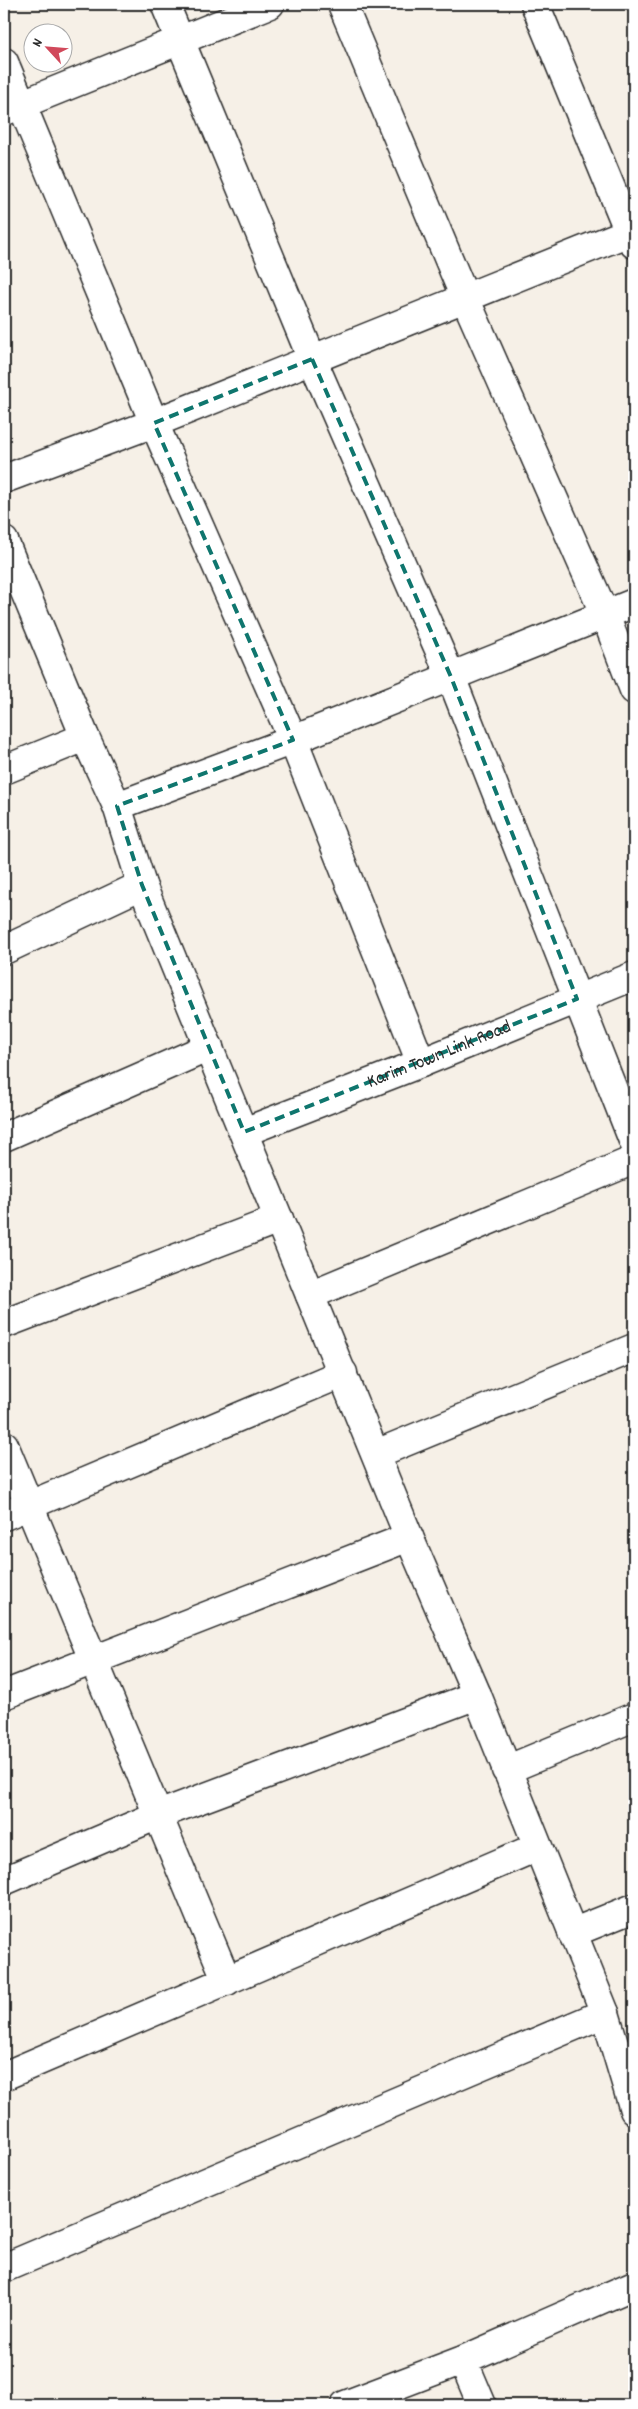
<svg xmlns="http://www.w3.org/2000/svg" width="638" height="2409" font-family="Dekko,sans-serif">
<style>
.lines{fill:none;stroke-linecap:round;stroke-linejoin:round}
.street-casing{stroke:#2b2b2b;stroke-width:31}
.secondary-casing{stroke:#2b2b2b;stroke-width:31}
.street{stroke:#fff;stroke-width:28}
.secondary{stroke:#fff;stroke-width:28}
.marked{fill:none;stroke:#0f766e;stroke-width:4;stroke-dasharray:10 6;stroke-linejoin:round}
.labels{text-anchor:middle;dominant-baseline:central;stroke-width:4;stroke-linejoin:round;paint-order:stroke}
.street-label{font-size:19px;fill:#2b2b2b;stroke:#fff}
</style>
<rect width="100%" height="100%" fill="#f6f0e7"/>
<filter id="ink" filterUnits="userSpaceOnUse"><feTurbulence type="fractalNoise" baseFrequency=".02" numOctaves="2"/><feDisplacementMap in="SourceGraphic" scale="10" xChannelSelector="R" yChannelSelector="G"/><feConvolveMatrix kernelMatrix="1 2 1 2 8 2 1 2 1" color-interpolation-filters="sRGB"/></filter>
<g filter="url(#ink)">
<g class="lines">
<g class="street-casing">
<path id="street" d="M 165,4 L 312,359 L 451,677 L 634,1143
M 342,4 L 465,298 L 605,615 L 634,690
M 535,4 L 634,244
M 4,62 L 154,423 L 293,740 L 421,1063
M 5,111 L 270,4
M 4,479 L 154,423 L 634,230
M 4,770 L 85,737
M 117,806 L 293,740 L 634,603
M 4,950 L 142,885
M 4,1137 L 209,1047
M 310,1295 L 634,1160
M 4,1324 L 279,1219
M 4,1445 L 227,1981
M 376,1454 L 634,1348
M 4,1516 L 343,1373
M 4,1695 L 409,1537
M 506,1770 L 634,1717
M 4,1881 L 158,1815 L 477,1695
M 572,1933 L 634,1908
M 4,2076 L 537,1847
M 4,2268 L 605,2013
M 463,2360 L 482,2405
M 345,2405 L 463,2360 L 634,2285"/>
</g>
<g class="secondary-casing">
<g id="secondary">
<path d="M 4,541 L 85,737 L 117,806 L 142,885 L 409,1537 L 477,1695 L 605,2013 L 634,2110"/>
<path id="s1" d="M 244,1132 L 421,1063 L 634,976"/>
</g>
</g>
<use href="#street" class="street"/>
<use href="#secondary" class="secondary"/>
</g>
</g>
<path class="marked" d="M 312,359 L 451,677 L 577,999 L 244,1132 L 142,885 L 117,806 L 293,740 L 154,423 Z"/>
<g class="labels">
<g class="street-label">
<text stroke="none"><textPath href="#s1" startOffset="210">Karim Town Link Road</textPath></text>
</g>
</g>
<rect width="638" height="2409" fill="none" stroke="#fff" stroke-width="20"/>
<rect x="10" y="10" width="618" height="2389" fill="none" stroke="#2b2b2b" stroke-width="2" filter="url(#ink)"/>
<g transform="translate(48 48) rotate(296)"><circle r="24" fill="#ffffff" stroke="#aaaaaa"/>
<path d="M0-4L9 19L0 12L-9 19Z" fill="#d1495b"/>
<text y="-8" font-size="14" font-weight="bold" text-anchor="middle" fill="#2b2b2b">N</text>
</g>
</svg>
